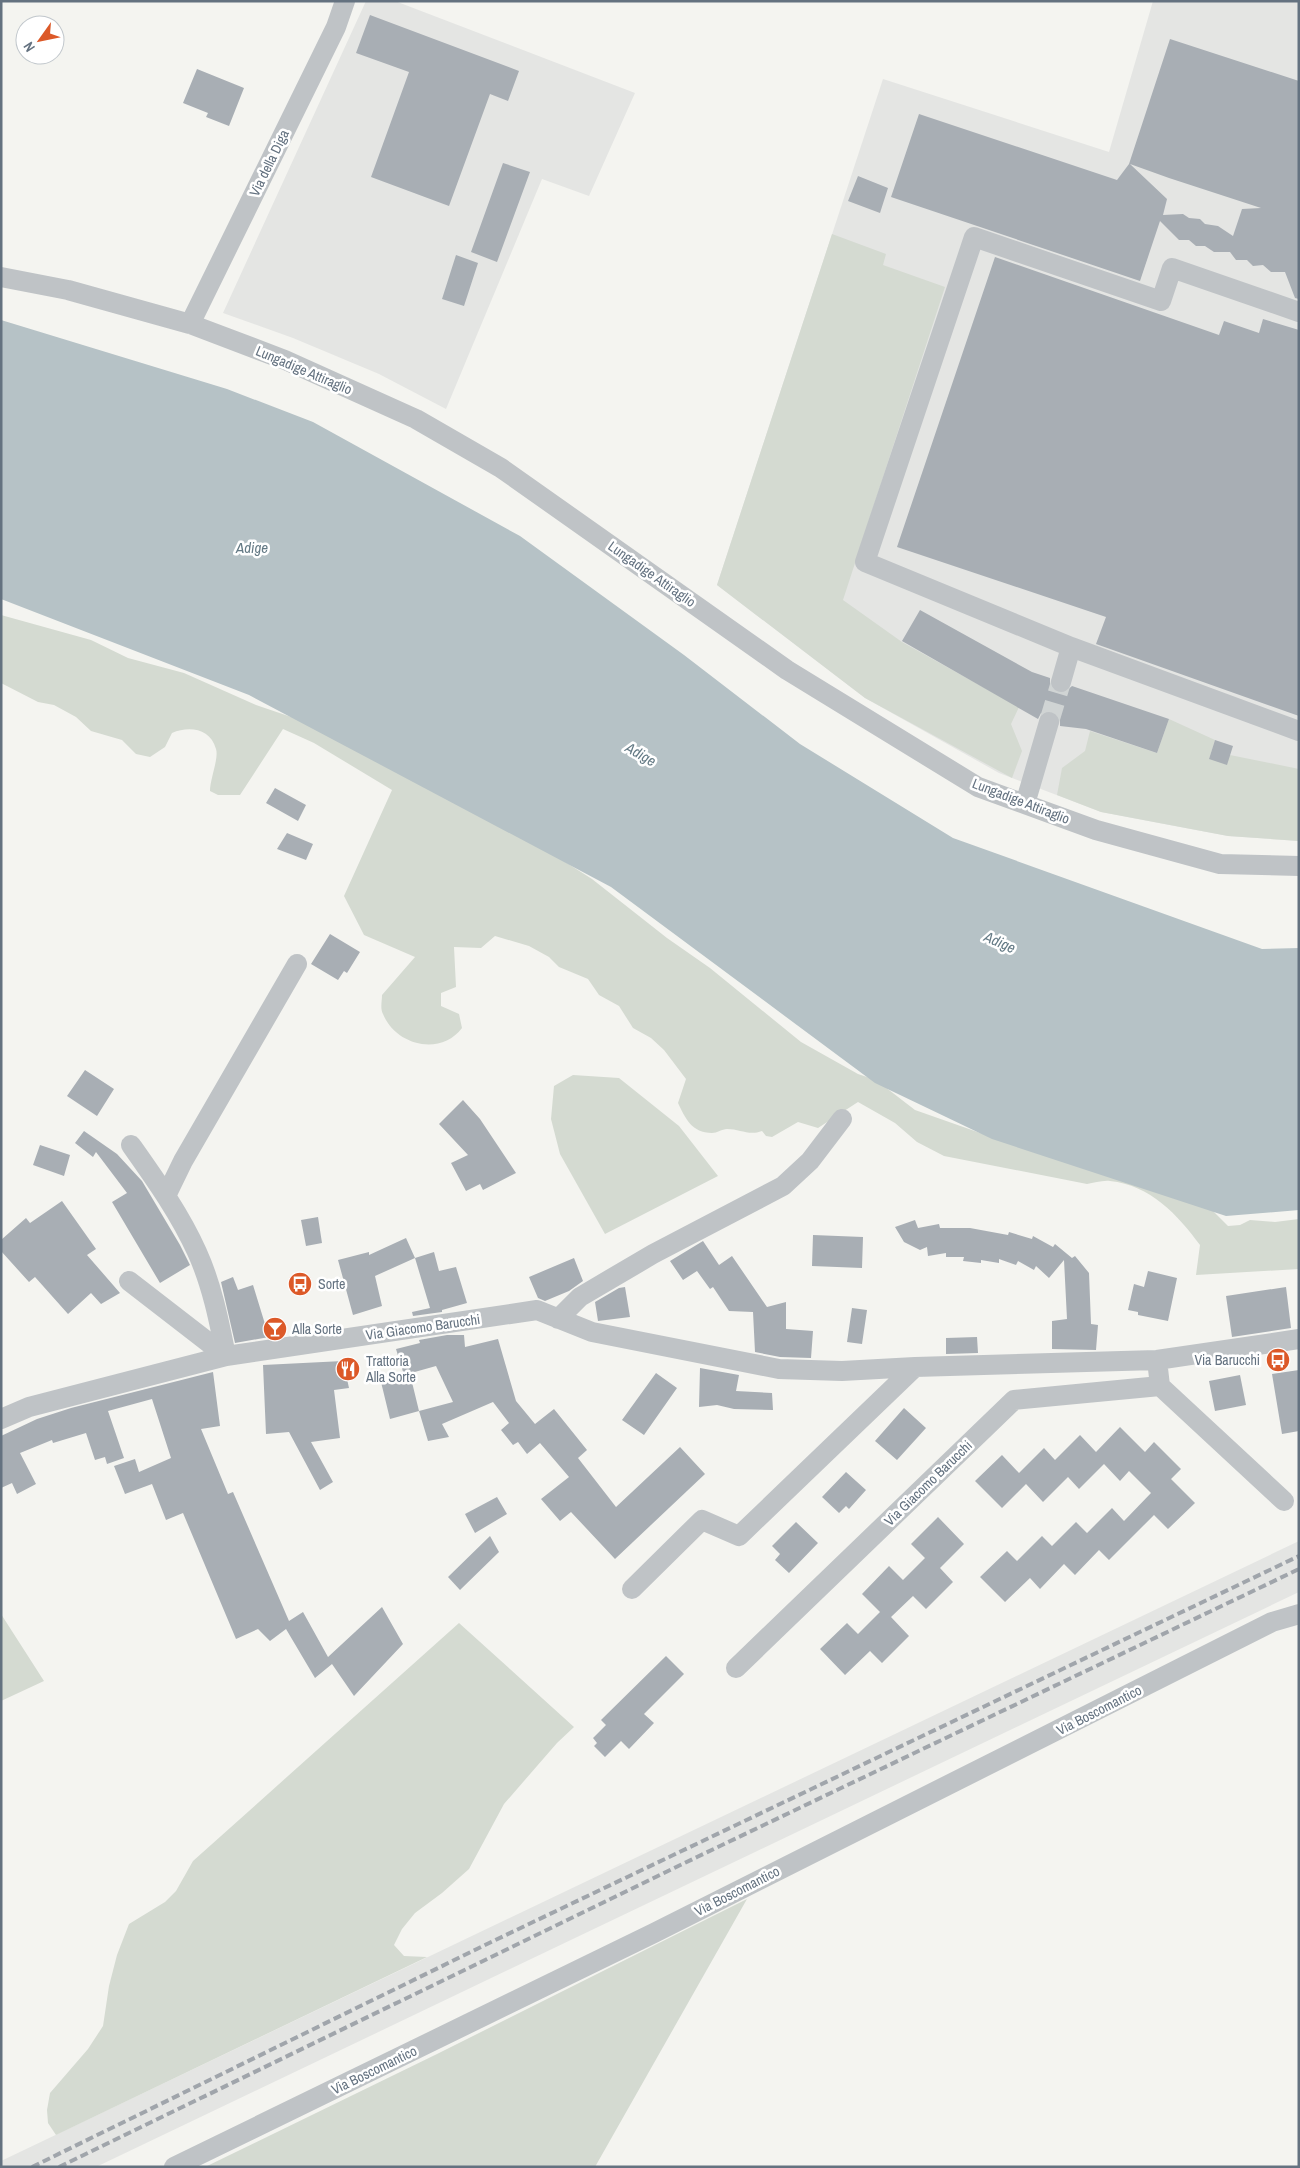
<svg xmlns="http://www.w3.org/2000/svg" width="1300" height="2168" font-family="'Archivo Narrow',sans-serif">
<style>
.built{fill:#e4e5e3}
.green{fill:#d4dad1}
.water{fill:#b6c2c6}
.building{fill:#a8aeb4;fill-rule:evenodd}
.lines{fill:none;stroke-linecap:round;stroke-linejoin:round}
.minor-tunnel{stroke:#d0d4d4;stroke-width:20;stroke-dasharray:20 10;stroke-linecap:butt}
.minor{stroke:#bfc3c6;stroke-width:20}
.rail{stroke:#a0a5ab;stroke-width:4;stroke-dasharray:8 4;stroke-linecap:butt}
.labels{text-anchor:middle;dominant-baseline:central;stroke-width:5;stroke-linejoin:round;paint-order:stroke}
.street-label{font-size:14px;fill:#647280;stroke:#fff}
.poi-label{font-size:14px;fill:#647280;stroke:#fff;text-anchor:start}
.water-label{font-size:15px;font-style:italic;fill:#647a85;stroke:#fff}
</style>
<rect width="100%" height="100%" fill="#f4f4f0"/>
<path class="built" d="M 366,1 L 395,1 L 635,93 L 589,196 L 542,179 L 446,409 L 379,374 L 293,338 L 223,313 Z
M 1153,1 L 1299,1 L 1299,841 L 1228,836 L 1101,812 L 999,773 L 865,698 L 717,585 L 883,79 L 1109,152 Z
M 1299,1541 L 1299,1592 L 96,2167 L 1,2167 L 1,2161 Z"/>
<path class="green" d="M 832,234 L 886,254 L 883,265 L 945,287 L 843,600 L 902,642 L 1019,707 L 1011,724 L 1022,751 L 1012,778 L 865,698 L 717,585 Z
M 1,615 L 91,640 L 128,658 L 184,673 L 256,705 L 303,721 L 548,851 L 592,879 L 667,938 L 710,968 L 801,1042 L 858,1074 L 876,1080 L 915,1110 L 1046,1156 L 1206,1204 L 1228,1226 L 1240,1225 L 1250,1220 L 1275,1222 L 1299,1219 L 1299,1269 L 1196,1275 L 1200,1245 C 1178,1215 1150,1185 1110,1181 C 1103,1180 1094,1183 1087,1184 L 944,1156 L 917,1142 L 895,1123 L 858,1102 L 818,1128 L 798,1122 L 772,1137 L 766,1136 L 762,1131 C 749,1136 740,1129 727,1129 C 722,1129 717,1133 712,1133 C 692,1133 685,1118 678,1103 L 686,1079 L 664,1050 L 651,1038 L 633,1028 L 619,1006 L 599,995 L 588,979 L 559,967 L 549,957 L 529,946 L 495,936 L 481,948 L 454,947 L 456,987 L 441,993 L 441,1006 L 459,1014 L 462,1028 C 441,1056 396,1046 383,1014 C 380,1009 382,1001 382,995 L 415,957 L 364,935 L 344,896 L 392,790 L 314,743 L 283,729 L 240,795 L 218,795 L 210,791 C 210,779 219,758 216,749 C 210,728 189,726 172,733 L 165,747 L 150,757 L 136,754 L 122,740 L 91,731 L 76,717 L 54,705 L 38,702 L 1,683 Z
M 1169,719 L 1215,740 L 1209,759 L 1230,755 L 1299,769 L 1299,841 L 1228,836 L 1101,812 L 1057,795 L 1062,768 L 1085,751 L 1090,731 L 1157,753 Z
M 573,1075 L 619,1078 L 679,1126 L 718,1176 L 605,1234 L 560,1154 L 551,1119 L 554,1086 Z
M 1,1614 L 44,1681 L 1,1701 Z
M 459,1623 L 574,1727 L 557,1743 L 504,1804 L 469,1869 L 442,1893 L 415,1913 L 402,1929 L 394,1945 L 404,1956 L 427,1957 L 56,2135 L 48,2123 L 47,2110 L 50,2093 L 88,2049 L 103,2026 L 109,1986 L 117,1955 L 129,1924 L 165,1902 L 176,1891 L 193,1861 Z
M 747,1899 L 595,2167 L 205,2167 L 437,2054 Z"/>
<path class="water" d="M 1,320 L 227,389 L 313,422 L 520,536 L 684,655 L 800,744 L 953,838 L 1262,949 L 1299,948 L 1299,1210 L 1226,1216 L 992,1139 L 875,1083 L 611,887 L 249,695 L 1,599 Z"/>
<path class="building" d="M 370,15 L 519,71 L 508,101 L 490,94 L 449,206 L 371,177 L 409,72 L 356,53 Z
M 1170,39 L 1299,81 L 1299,299 L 1295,298 L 1285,272 L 1271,272 L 1263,265 L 1253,266 L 1247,260 L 1236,260 L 1230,252 L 1214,252 L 1205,246 L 1196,246 L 1189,240 L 1179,240 L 1160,221 L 1140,281 L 891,197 L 919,114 L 1117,180 L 1129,164 ZM 1130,164 L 1169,178 L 1261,208 L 1242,209 L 1233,236 L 1218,226 L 1205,224 L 1200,219 L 1189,218 L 1183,214 L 1163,215 L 1167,199 Z
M 197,69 L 244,88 L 229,126 L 206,117 L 208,113 L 183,103 Z
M 503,163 L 530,172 L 497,262 L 471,252 Z
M 858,176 L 888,188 L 880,213 L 848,201 Z
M 456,255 L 478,263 L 464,306 L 442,299 Z
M 995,257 L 1219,335 L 1224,321 L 1259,333 L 1263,319 L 1299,330 L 1299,716 L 1096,644 L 1106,617 L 897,547 Z
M 920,610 L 1032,672 L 1050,678 L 1050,685 L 1057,693 L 1064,693 L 1072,686 L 1169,719 L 1157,753 L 1086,729 L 1060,726 L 1060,719 L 1052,711 L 1041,713 L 1038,719 L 902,641 Z
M 1215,740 L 1233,746 L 1227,765 L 1209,759 Z
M 275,788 L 306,805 L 298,821 L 266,803 Z
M 287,833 L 313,844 L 306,860 L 277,849 Z
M 330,934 L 360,952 L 347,973 L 344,971 L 338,980 L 311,964 Z
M 85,1070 L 114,1089 L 97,1116 L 67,1096 Z
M 463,1100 L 480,1119 L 516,1173 L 483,1190 L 480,1184 L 466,1191 L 451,1163 L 468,1155 L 439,1124 Z
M 84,1131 L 117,1154 L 142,1181 L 180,1245 L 190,1265 L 160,1283 L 112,1202 L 127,1193 L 96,1152 L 93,1157 L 75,1143 Z
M 40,1145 L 70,1155 L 64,1176 L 33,1165 Z
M 62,1201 L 96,1249 L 87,1255 L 120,1293 L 101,1304 L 91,1293 L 68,1314 L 35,1277 L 29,1282 L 1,1251 L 1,1240 L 26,1218 L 30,1223 Z
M 318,1217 L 322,1243 L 306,1246 L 301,1220 Z
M 915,1220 L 918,1228 L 939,1224 L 940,1228 L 970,1228 L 1008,1235 L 1009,1232 L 1032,1239 L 1033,1236 L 1053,1247 L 1055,1244 L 1072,1258 L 1075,1256 L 1089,1273 L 1091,1324 L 1098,1325 L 1096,1350 L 1052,1349 L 1052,1321 L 1067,1319 L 1064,1260 L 1049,1278 L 1036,1266 L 1034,1270 L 1018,1261 L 1016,1265 L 999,1259 L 999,1263 L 981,1260 L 981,1263 L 963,1261 L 964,1257 L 946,1257 L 946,1253 L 928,1256 L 927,1247 L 920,1250 L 904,1242 L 895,1227 Z
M 813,1235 L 863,1237 L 862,1268 L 812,1266 Z
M 406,1238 L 415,1258 L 375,1276 L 382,1306 L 353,1315 L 338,1260 L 369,1252 L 369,1255 Z
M 703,1241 L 719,1265 L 732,1256 L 767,1307 L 786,1302 L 786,1329 L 813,1331 L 811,1358 L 780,1357 L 755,1352 L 753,1312 L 729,1311 L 713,1287 L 710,1289 L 697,1271 L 683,1280 L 670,1261 Z
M 434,1252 L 439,1271 L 456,1267 L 467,1303 L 442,1310 L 442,1312 L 413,1316 L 412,1312 L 430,1308 L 415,1258 Z
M 574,1258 L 583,1281 L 569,1291 L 545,1301 L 538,1298 L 529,1277 Z
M 1148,1271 L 1177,1278 L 1168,1321 L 1138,1315 L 1138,1312 L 1128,1310 L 1134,1284 L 1144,1287 Z
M 233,1277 L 238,1290 L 253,1285 L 269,1337 L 235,1343 L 221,1282 Z
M 625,1287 L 630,1317 L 598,1321 L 595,1302 L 619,1288 Z
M 1286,1287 L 1291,1328 L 1232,1337 L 1226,1296 Z
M 852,1308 L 867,1310 L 862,1344 L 847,1342 Z
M 447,1335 L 464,1335 L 465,1347 L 498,1339 L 516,1401 L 535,1424 L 554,1409 L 587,1450 L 578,1458 L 616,1507 L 680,1447 L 705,1474 L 615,1559 L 571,1512 L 560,1521 L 541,1499 L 569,1477 L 540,1443 L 527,1454 L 518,1442 L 513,1445 L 501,1430 L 509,1423 L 493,1402 L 442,1424 L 449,1437 L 428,1441 L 419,1411 L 453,1402 L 436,1366 L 404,1375 L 396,1349 L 420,1343 L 419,1340 Z
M 977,1337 L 978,1353 L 946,1354 L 946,1338 Z
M 343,1361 L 349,1388 L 334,1390 L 340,1438 L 311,1442 L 333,1482 L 320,1490 L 289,1432 L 266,1434 L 263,1365 Z
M 700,1368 L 739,1375 L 736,1391 L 772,1393 L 773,1410 L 734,1409 L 717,1405 L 699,1407 Z
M 1299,1370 L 1299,1431 L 1282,1434 L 1272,1374 Z
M 213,1372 L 220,1426 L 201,1429 L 228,1494 L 233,1492 L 289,1621 L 303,1612 L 328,1657 L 382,1607 L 403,1644 L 354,1696 L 332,1664 L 315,1678 L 286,1629 L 270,1641 L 258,1629 L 236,1639 L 183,1513 L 166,1520 L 152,1484 L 125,1494 L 114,1466 L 135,1459 L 139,1472 L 171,1458 L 152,1399 L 108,1411 L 124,1458 L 107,1464 L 105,1457 L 95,1460 L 86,1433 L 53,1443 L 52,1440 L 20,1453 L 36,1484 L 17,1494 L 12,1483 L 1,1488 L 1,1436 L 37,1419 L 71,1408 Z
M 656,1373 L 677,1388 L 644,1435 L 622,1420 Z
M 410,1374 L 419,1411 L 390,1419 L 381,1382 Z
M 1240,1375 L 1246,1405 L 1215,1411 L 1209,1381 Z
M 904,1408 L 926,1428 L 897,1460 L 875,1441 Z
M 1120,1427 L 1145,1452 L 1154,1442 L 1181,1469 L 1171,1479 L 1195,1503 L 1168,1529 L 1154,1515 L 1109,1560 L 1099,1550 L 1075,1575 L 1064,1564 L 1040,1589 L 1030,1578 L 1005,1602 L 980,1577 L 1007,1551 L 1017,1561 L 1042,1536 L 1052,1546 L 1076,1522 L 1087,1533 L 1112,1508 L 1124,1521 L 1151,1493 L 1129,1471 L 1120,1481 L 1104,1464 L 1079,1489 L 1068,1477 L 1043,1502 L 1026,1484 L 1002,1508 L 975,1481 L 1002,1455 L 1019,1473 L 1044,1448 L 1055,1460 L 1080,1435 L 1096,1452 Z
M 846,1472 L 866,1490 L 849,1509 L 846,1506 L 839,1513 L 822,1497 Z
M 497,1497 L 507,1514 L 475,1533 L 465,1514 Z
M 938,1517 L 964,1544 L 940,1568 L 953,1582 L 926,1609 L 913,1596 L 891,1617 L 909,1636 L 882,1663 L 870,1651 L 845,1675 L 820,1649 L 847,1623 L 858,1634 L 880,1612 L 862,1594 L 889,1566 L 903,1580 L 925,1558 L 911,1544 Z
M 796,1522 L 818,1543 L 789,1573 L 775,1560 L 780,1554 L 772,1546 Z
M 490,1536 L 499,1552 L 460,1590 L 448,1577 Z
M 666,1656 L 684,1674 L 644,1714 L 654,1723 L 629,1749 L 621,1741 L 605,1757 L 594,1746 L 597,1743 L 593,1738 L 606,1725 L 601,1720 Z"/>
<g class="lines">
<path class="minor-tunnel" d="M 1049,722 L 1061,682"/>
<path class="minor" d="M 1,277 L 68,290 L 190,324 L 285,360 L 416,419 L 501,468 L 787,670 L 978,787 L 1096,830 L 1220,864 L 1299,866
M 190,324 L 336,27 L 345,1
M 1071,647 L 865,562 L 974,237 L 1161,301 L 1172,268 L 1299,312
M 1061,682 L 1071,647 L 1299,731
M 1025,804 L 1049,722
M 131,1145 C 155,1179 180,1214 197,1252 C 212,1285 219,1321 226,1356
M 166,1196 L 183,1161 L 297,964
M 129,1281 L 226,1356
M 558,1319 L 580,1297 L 653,1254 L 783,1186 L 810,1161 L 842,1119
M 1160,1386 L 1284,1501
M 1,1419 L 29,1407 L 226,1356 L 537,1310 L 592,1332 L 779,1369 L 842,1371 L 915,1367 L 1157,1360 L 1299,1339
M 632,1589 L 702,1520 L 739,1536 L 915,1367
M 736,1668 L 1014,1400 L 1160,1386 L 1157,1360
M 174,2167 L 654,1933 L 1272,1622 L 1299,1614"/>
<path class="rail" d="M 32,2167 L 485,1945 L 1299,1556
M 59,2167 L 697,1857 L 1299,1569"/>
</g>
<defs>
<g id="bus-disc" transform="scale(1.25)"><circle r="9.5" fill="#dc5928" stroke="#fff"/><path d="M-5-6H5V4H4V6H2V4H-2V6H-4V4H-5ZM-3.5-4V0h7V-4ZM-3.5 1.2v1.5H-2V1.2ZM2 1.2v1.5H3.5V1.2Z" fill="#fff"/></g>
<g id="bar-disc" transform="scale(1.25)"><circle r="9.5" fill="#dc5928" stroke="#fff"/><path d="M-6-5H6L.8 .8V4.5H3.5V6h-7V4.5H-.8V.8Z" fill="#fff"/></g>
<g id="restaurant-disc" transform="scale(1.25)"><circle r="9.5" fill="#dc5928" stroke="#fff"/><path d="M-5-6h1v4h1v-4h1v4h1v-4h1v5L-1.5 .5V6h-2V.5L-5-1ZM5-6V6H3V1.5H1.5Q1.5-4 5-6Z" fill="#fff"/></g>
</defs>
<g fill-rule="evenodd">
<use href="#bus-disc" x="300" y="1284"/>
<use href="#bar-disc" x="275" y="1329"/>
<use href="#bus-disc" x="1278" y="1360"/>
<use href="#restaurant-disc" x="348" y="1369"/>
</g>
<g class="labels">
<g class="street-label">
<text transform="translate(269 163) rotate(-64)">Via della Diga</text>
<text transform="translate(304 370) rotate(23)">Lungadige Attiraglio</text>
<text transform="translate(652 574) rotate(35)">Lungadige Attiraglio</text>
<text transform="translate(1021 801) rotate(21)">Lungadige Attiraglio</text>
<text transform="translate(423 1327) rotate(-8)">Via Giacomo Barucchi</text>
<text transform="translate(928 1483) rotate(-44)">Via Giacomo Barucchi</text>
<text transform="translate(1099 1710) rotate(-27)">Via Boscomantico</text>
<text transform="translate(737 1891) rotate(-27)">Via Boscomantico</text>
<text transform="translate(374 2070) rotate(-26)">Via Boscomantico</text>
</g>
<g class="poi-label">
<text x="318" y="1284">Sorte</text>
<text x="292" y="1329">Alla Sorte</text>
<text x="1260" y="1360" text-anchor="end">Via Barucchi</text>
<text x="366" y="1361">Trattoria<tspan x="366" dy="16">Alla Sorte</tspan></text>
</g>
<g class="water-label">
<text x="252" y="547">Adige</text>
<text transform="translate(641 754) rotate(30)">Adige</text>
<text transform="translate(1000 942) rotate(24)">Adige</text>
</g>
</g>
<rect width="1300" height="2168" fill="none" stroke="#647280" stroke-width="5"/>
<g transform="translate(40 40) rotate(237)"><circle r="24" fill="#ffffff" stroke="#c1c7cc"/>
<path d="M0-4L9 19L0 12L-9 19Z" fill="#dc5928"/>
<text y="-8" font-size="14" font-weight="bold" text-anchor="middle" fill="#647280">N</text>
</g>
</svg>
